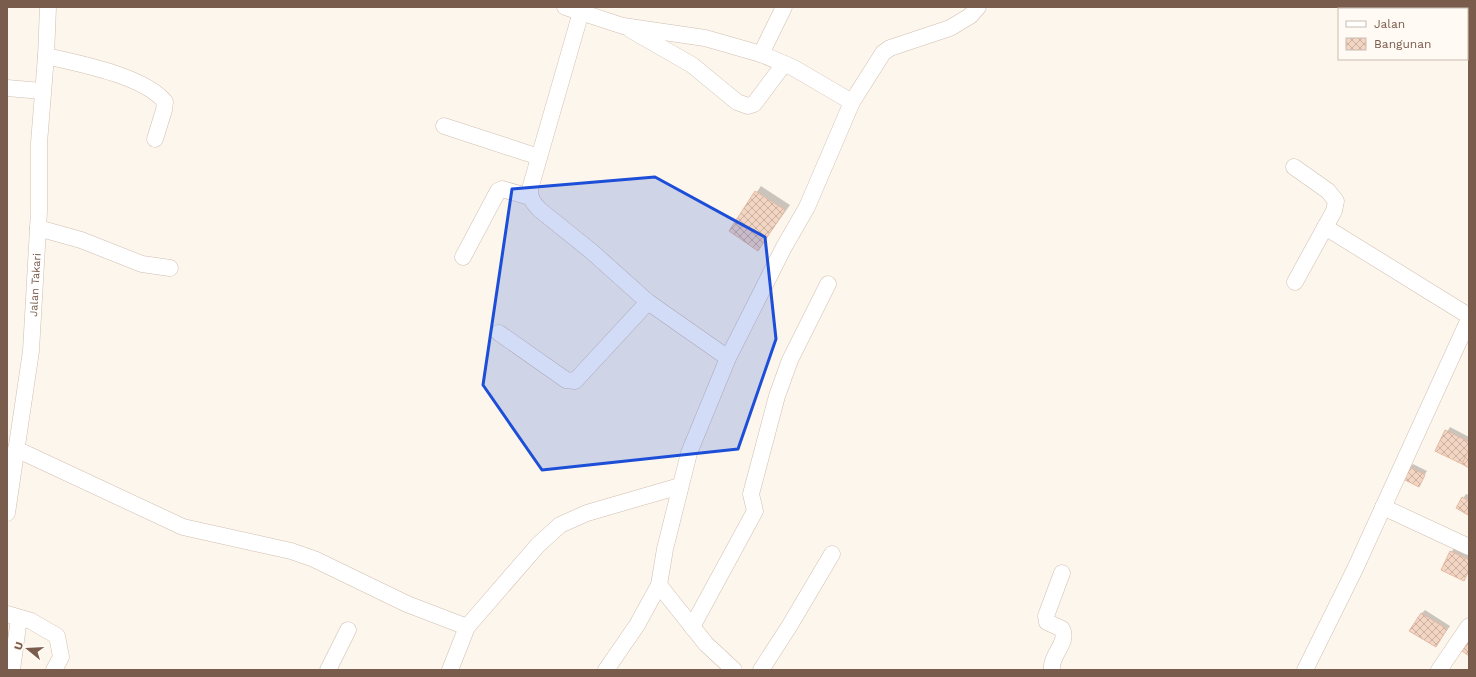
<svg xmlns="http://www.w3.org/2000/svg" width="1476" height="677" font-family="'Work Sans',sans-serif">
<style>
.shadow{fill:#0003}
.building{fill:url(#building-cross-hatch);stroke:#e6bba3}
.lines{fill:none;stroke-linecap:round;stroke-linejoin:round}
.minor-casing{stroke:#d1beb0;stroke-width:17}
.minor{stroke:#fff;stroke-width:16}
.marked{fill:#1d4ed8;fill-opacity:0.2;stroke:#1d4ed8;stroke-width:3;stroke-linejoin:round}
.labels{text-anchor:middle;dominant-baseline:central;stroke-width:4;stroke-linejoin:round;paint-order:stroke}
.street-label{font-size:11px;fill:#7a5c4d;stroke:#fffaf3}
</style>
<defs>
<pattern id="building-cross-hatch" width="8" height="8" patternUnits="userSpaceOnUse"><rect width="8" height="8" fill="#f3d5c3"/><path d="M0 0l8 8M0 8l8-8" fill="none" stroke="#cab0a1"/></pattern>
</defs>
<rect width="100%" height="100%" fill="#fdf6ec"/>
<path class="shadow" d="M 761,186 L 790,205 L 758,250 L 730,231 Z
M 1450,427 L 1469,437 L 1469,467 L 1436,450 Z
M 1413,464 L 1427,471 L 1418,486 L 1410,467 Z
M 1466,494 L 1469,495 L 1468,514 L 1457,507 Z
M 1454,548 L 1469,555 L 1469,572 L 1464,580 L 1442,569 Z
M 1425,610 L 1450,626 L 1436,646 L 1421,614 Z"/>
<path class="building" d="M 755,191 L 785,210 L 758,251 L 729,231 Z
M 1445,430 L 1469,442 L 1469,449 L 1462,464 L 1435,451 Z
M 1469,449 L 1469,468 L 1462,464 Z
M 1409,467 L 1425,475 L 1419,487 L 1403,479 Z
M 1462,497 L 1469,501 L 1468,515 L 1456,508 Z
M 1450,551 L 1469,560 L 1469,570 L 1464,581 L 1441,570 Z
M 1421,613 L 1447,629 L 1436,647 L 1409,631 Z
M 1469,640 L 1469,656 L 1462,651 Z"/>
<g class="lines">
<g class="minor-casing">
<g id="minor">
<path d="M 565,7 L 623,26 L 705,38 L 761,54 L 792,67 L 852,102"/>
<path d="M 581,12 L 530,189 C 530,199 533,203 540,210 L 591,251 L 648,302 L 728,358"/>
<path d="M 631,30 L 692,65 L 737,102 L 748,106 L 754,104 L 784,64"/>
<path d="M 761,54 L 784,7"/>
<path d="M 46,56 C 77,63 145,76 165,102 L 164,110 L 155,139"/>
<path d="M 7,88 L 42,91"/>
<path d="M 444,126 L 539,157"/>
<path d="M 1294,167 L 1328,191 L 1336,201 L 1334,211 L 1295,282"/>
<path d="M 1325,227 L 1469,316"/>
<path d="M 38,228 L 81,240 L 142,264 L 170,268"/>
<path d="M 463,257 L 498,191 L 502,189 L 530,197"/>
<path d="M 499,333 L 566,380 L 575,381 L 648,302"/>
<path d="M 16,449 L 183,527 L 291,551 L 314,559 L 407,604 L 467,627 L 538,545 L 560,525 L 587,513 L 680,486"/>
<path d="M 1383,507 L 1469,547"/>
<path id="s1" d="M 7,513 L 31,351 L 39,211 L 39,143 L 46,56 L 48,7"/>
<path d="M 659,585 L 706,644 L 734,670"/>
<path d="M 7,614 L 31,621 L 57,636 L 61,657 L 54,670"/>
<path d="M 692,627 L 755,511 L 751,494 L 777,396 L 790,360 L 828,284"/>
<path d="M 12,670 L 19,618"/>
<path d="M 328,670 L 348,630"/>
<path d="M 450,670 L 467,627"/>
<path d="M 606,670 L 637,625 L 659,585 L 665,549 L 689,453 L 728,358 L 784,247 L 807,207 L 852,102 L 883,53 L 890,48 L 950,28 L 970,16 L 978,7"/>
<path d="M 761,670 L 790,625 L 832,554"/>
<path d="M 1052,670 C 1050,655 1069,643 1062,629 L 1047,622 L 1046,616 L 1062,573"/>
<path d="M 1305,670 L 1355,569 L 1469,319"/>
<path d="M 1439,670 L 1469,626"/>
</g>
</g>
<use href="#minor" class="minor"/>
</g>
<path class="marked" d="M 655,177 L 765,237 L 776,339 L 738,449 L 542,470 L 483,385 L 512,189 Z"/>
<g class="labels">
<g class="street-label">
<text stroke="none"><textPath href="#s1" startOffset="230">Jalan Takari</textPath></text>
</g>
</g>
<rect width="1476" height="677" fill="none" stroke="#7a5c4d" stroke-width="16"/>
<rect x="1338" y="8" width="130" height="52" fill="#fffaf3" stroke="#cabbb1"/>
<rect x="1346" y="21" width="20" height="6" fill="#ffffff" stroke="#cabbb1"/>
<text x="1374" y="28" font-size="12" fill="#7a5c4d">Jalan</text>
<rect x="1346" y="38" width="20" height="12" fill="url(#building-cross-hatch)" stroke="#cabbb1"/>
<text x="1374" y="48" font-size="12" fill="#7a5c4d">Bangunan</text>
<g transform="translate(28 649) rotate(288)" stroke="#fffaf3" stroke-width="3" paint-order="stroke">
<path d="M0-3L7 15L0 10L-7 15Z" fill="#7a5c4d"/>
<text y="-6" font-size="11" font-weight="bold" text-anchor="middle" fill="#7a5c4d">U</text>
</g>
</svg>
